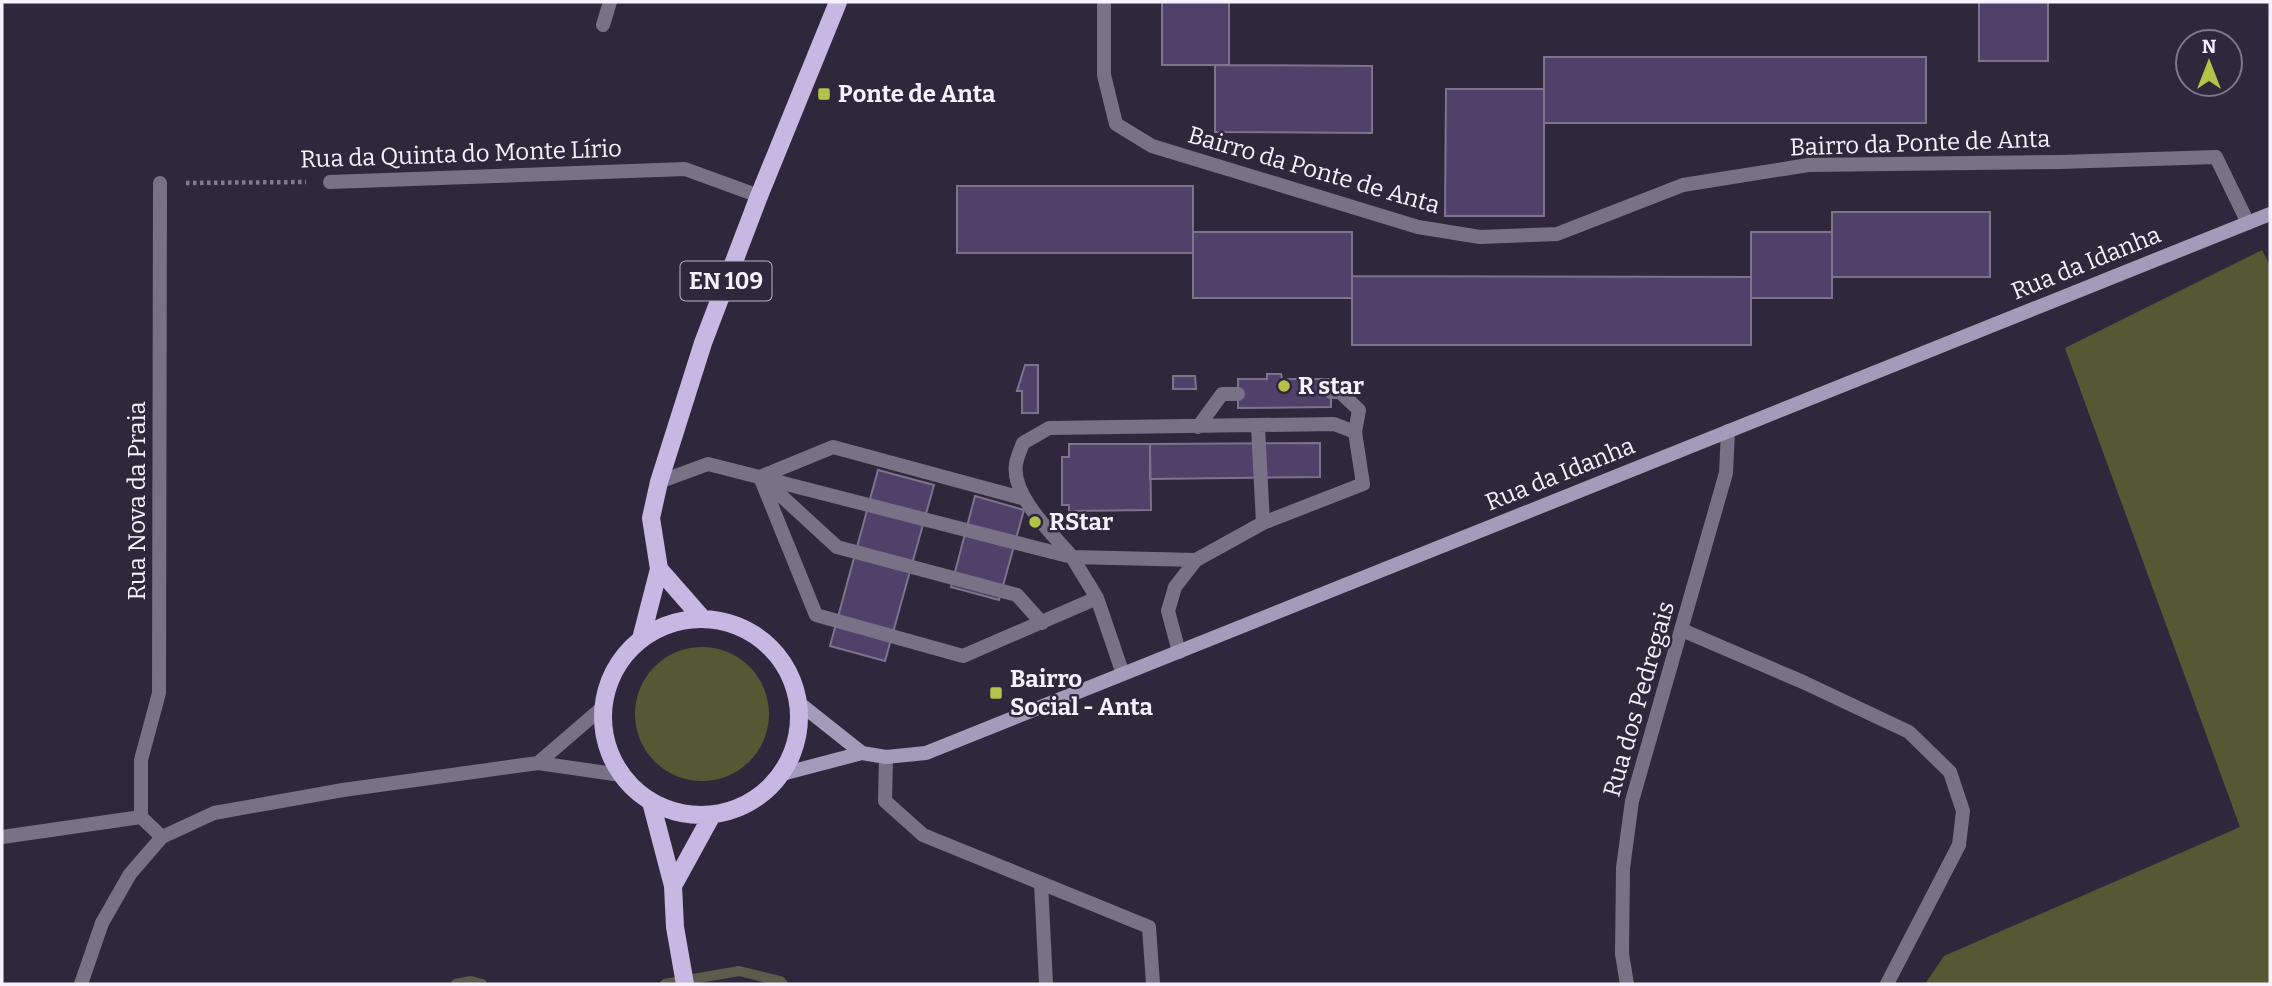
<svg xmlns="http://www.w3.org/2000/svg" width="2272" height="986" font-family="Bitter,serif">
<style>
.green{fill:#545934}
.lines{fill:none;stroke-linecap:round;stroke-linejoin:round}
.stream{stroke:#5b5c4c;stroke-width:10}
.building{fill:#50416b;stroke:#7b748b;stroke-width:2}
.path{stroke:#817b8c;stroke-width:4.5;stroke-dasharray:3.5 3.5;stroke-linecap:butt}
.service{stroke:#797286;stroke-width:14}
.minor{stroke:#797286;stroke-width:14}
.tertiary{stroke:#797286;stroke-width:14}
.secondary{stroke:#a49aba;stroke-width:14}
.primary{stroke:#c6b8e2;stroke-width:18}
.poi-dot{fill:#b5c249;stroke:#2f283c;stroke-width:2.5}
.labels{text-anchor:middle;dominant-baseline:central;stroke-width:5;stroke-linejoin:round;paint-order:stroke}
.shield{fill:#2f283c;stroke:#bab5c4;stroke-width:2}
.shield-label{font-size:23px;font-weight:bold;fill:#f5f1fe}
.poi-label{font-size:24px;font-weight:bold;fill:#f5f1fe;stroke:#2f283c;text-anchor:start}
.street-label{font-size:24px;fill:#f5f1fe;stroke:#2f283c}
</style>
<rect width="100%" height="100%" fill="#2f283c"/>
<path class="green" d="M 2262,250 L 2270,266 L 2270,984 L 1925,984 L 1944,956 L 2240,827 L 2065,348 Z
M635 714a67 67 0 1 1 134 0a67 67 0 1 1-134 0Z"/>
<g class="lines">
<path class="stream" d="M 456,984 L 471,981 L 482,984
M 665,984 L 739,971 L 780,981 L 783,984"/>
</g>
<path class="building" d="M 1162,2 L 1229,2 L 1229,65 L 1162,65 Z
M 1979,2 L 2048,2 L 2048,61 L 1979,61 Z
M 1544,57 L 1926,57 L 1926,123 L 1544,123 Z
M 1215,65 L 1372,66 L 1372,133 L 1215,132 Z
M 1446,89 L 1544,89 L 1544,216 L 1445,216 Z
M 957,186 L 1193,186 L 1193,253 L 957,253 Z
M 1832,212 L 1990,212 L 1990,277 L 1832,277 Z
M 1193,232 L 1352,232 L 1352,298 L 1193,298 Z
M 1751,232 L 1832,232 L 1832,298 L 1751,298 Z
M 1352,276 L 1751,277 L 1751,345 L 1352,345 Z
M 1025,365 L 1038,365 L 1038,413 L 1022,413 L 1022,391 L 1017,391 Z
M 1267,374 L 1281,374 L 1282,379 L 1331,379 L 1331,407 L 1238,408 L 1238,379 L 1267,379 Z
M 1173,376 L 1195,376 L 1196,389 L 1173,389 Z
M 1320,443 L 1320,477 L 1150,479 L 1150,444 Z
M 1069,444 L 1150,444 L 1151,510 L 1069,511 L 1069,505 L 1062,505 L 1062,457 L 1069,457 Z
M 878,470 L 934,485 L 885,661 L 830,646 Z
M 975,496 L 1024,510 L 999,600 L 951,587 Z"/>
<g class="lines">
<path class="path" d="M 186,183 L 306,182"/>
<path class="service" d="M 603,25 L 610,2
M 330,182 L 685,169 L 759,196
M 1198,427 L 1222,394 L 1238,394
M 1258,427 L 1263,523
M 760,477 L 816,615 L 963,656 L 1097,598
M 760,477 L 833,447 L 1025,499
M 764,480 L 837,547 L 1017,595 L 1042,623
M 659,482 L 708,464 L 1072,557 L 1097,598 L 1123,674
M 1196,560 L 1072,557 C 1053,534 1011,496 1016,464 C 1017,457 1021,449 1023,443 L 1049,428 L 1334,424 L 1355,432
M 1179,652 L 1168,611 L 1175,587 L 1196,560 L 1263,523 L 1363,484 L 1355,432 L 1359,410 L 1340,392 L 1331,392
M 886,757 L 885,801 L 923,835 L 1149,927 L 1153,984
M 1041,883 L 1046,984"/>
<path class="minor" d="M 1104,2 L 1104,75 L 1116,124 L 1152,146 L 1418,227 L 1480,237 L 1557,234 L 1683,185 L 1808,165 L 2060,162 L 2216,157 L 2248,223
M 1682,630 L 1803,682 L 1909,732 L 1950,772 L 1963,811 L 1959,845 L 1887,984
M 141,817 L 141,760 L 159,693 L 160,183
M 2,837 L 141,817 L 162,837
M 1627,984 L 1622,954 L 1623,868 L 1632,801 L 1726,473 L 1728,431"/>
<path class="tertiary" d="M 538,763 L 603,707
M 81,984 L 102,923 L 130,874 L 162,837 L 214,813 L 343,790 L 538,763 L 621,775"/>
<path class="secondary" d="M 799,703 L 862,753
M 782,774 L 862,753 L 886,757 L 926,753 L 2270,214"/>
<path class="primary" d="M 659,569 L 702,618
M603 717a98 98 0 1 1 196 0a98 98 0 1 1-196 0Z
M 641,639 L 659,569 L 651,518 L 659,482 L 703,343 L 759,196 L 838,2
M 651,802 L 673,886 L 675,927 L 685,984
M 673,886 L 712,815"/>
</g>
<g class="poi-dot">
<rect x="817" y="87" width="14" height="14" rx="3.5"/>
<circle cx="1284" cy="386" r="7"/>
<circle cx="1035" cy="522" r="7"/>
<rect x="989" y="686" width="14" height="14" rx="3.5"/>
</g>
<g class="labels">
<rect class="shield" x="680.5" y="261.5" width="91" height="39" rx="5"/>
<g class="shield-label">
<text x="726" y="281">EN 109</text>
</g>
<g class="poi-label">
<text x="838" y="94">Ponte de Anta</text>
<text x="1298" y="386">R star</text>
<text x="1049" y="522">RStar</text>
<text x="1010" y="679">Bairro<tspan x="1010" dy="28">Social - Anta</tspan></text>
</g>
<g class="street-label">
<text transform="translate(1920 143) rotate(-2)">Bairro da Ponte de Anta</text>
<text transform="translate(461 154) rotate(-2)">Rua da Quinta do Monte Lírio</text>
<text transform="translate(1314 170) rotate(16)">Bairro da Ponte de Anta</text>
<text transform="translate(2086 263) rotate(-22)">Rua da Idanha</text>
<text transform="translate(1560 474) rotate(-22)">Rua da Idanha</text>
<text transform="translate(137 501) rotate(-90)">Rua Nova da Praia</text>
<text transform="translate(1639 699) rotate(-74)">Rua dos Pedregais</text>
</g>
</g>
<rect width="2272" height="986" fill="none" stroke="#f5f1fe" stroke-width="7"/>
<g transform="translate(2209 63)"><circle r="33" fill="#2f283c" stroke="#7e788a" stroke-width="2"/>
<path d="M0-5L12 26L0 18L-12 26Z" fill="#b5c249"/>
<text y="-10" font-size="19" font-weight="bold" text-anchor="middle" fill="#f5f1fe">N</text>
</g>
</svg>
